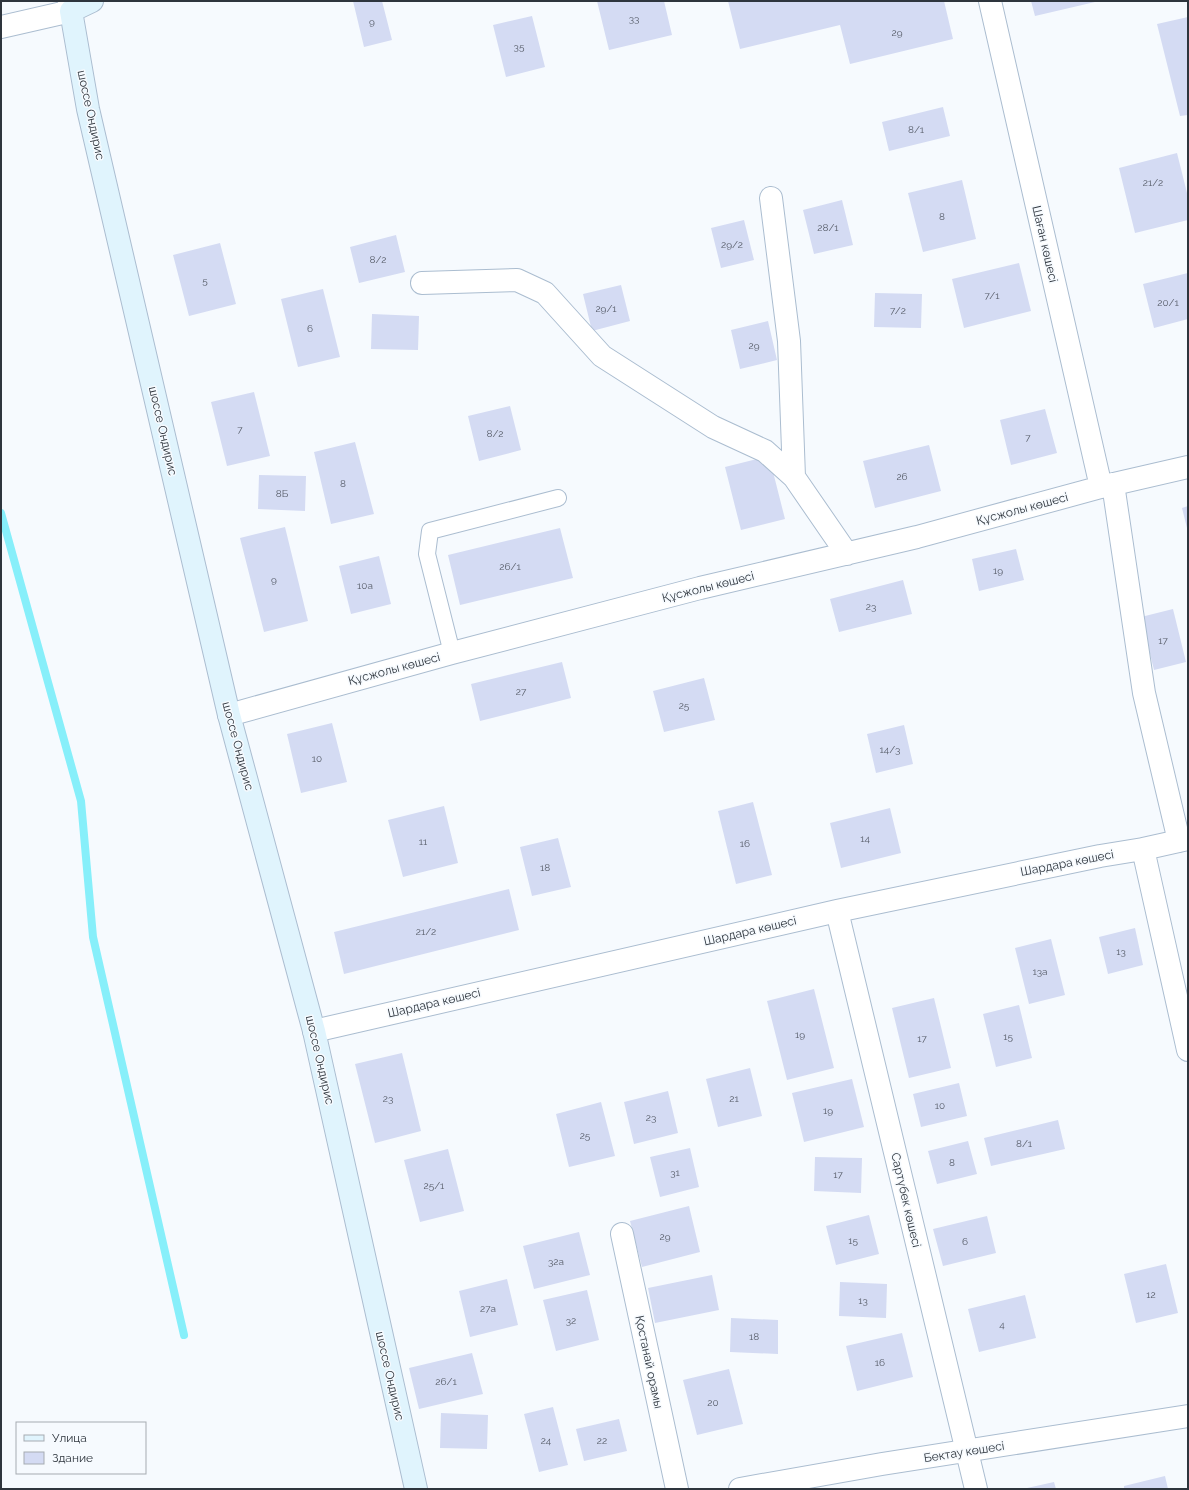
<svg xmlns="http://www.w3.org/2000/svg" width="1189" height="1490" font-family="Raleway,sans-serif">
<style>
.lines{fill:none;stroke-linecap:round;stroke-linejoin:round}
.stream{stroke:#87effa;stroke-width:8}
.building{fill:#d4dbf3}
.service-casing{stroke:#abbdd0;stroke-width:18}
.minor-casing{stroke:#abbdd0;stroke-width:24}
.secondary-casing{stroke:#abbdd0;stroke-width:24}
.service{stroke:#fff;stroke-width:16}
.minor{stroke:#fff;stroke-width:22}
.secondary{stroke:#e0f4fd;stroke-width:22}
.labels{text-anchor:middle;dominant-baseline:central;stroke-width:3;stroke-linejoin:round;paint-order:stroke}
.number-label{font-size:10px;fill:#585e6a}
.street-label{font-size:12px;fill:#2e353d;stroke:#f6fafe}
</style>
<rect width="100%" height="100%" fill="#f6fafe"/>
<g class="lines">
<path class="stream" d="M 1,513 L 81,801 L 93,937 L 184,1335"/>
</g>
<path class="building" d="M 353,1 L 382,1 L 392,40 L 364,47 Z
M 597,1 L 664,1 L 672,35 L 609,50 Z
M 728,1 L 944,1 L 953,39 L 850,64 L 840,25 L 740,49 Z
M 1031,1 L 1095,1 L 1095,2 L 1035,16 Z
M 532,16 L 545,67 L 506,77 L 493,25 Z
M 1188,17 L 1188,115 L 1180,116 L 1157,24 Z
M 943,107 L 950,136 L 889,151 L 882,122 Z
M 1177,153 L 1188,197 L 1188,220 L 1135,233 L 1119,168 Z
M 962,180 L 976,239 L 923,252 L 908,193 Z
M 842,200 L 853,245 L 814,254 L 803,210 Z
M 744,220 L 754,260 L 721,268 L 711,228 Z
M 396,235 L 405,272 L 359,283 L 350,247 Z
M 220,243 L 236,304 L 189,316 L 173,255 Z
M 1019,263 L 1031,311 L 964,328 L 952,279 Z
M 1188,273 L 1188,319 L 1154,328 L 1143,284 Z
M 621,285 L 630,321 L 592,331 L 583,294 Z
M 323,289 L 340,357 L 298,367 L 281,299 Z
M 875,293 L 922,294 L 921,328 L 874,327 Z
M 372,314 L 419,316 L 418,350 L 371,349 Z
M 768,321 L 777,360 L 740,369 L 731,330 Z
M 254,392 L 270,456 L 227,466 L 211,402 Z
M 510,406 L 521,450 L 479,461 L 468,416 Z
M 1045,409 L 1057,453 L 1011,465 L 1000,420 Z
M 355,442 L 374,514 L 331,524 L 314,452 Z
M 929,445 L 941,491 L 875,508 L 863,461 Z
M 769,456 L 785,519 L 741,530 L 725,467 Z
M 259,475 L 306,476 L 305,511 L 258,509 Z
M 1188,506 L 1188,528 L 1187,528 L 1182,508 Z
M 285,527 L 308,621 L 264,632 L 240,538 Z
M 560,528 L 573,578 L 460,605 L 448,555 Z
M 1016,549 L 1024,580 L 979,591 L 972,559 Z
M 379,556 L 391,604 L 351,614 L 339,566 Z
M 903,580 L 912,614 L 839,632 L 830,599 Z
M 1173,609 L 1186,662 L 1154,670 L 1141,617 Z
M 562,662 L 571,698 L 480,721 L 471,684 Z
M 704,678 L 715,720 L 664,732 L 653,691 Z
M 332,723 L 347,782 L 301,793 L 287,734 Z
M 904,725 L 913,764 L 876,773 L 867,734 Z
M 753,802 L 772,875 L 736,884 L 718,811 Z
M 444,806 L 458,863 L 403,877 L 388,820 Z
M 890,808 L 901,853 L 841,868 L 830,823 Z
M 558,838 L 571,887 L 532,896 L 520,847 Z
M 509,889 L 519,930 L 344,974 L 334,932 Z
M 1135,928 L 1143,965 L 1108,974 L 1099,937 Z
M 1051,939 L 1065,995 L 1029,1004 L 1015,948 Z
M 814,989 L 834,1068 L 787,1080 L 767,1001 Z
M 934,998 L 951,1068 L 909,1078 L 892,1008 Z
M 1019,1005 L 1032,1058 L 996,1067 L 983,1014 Z
M 402,1053 L 421,1131 L 375,1143 L 355,1064 Z
M 750,1068 L 762,1116 L 718,1127 L 706,1079 Z
M 852,1079 L 864,1127 L 804,1142 L 792,1093 Z
M 959,1083 L 967,1116 L 921,1127 L 913,1094 Z
M 668,1091 L 678,1133 L 634,1144 L 624,1102 Z
M 601,1102 L 615,1156 L 569,1167 L 556,1114 Z
M 1058,1120 L 1065,1149 L 991,1166 L 984,1138 Z
M 968,1141 L 977,1174 L 937,1184 L 928,1151 Z
M 690,1148 L 699,1187 L 660,1197 L 650,1157 Z
M 448,1149 L 464,1211 L 420,1222 L 404,1160 Z
M 815,1157 L 862,1158 L 861,1193 L 814,1191 Z
M 689,1206 L 700,1252 L 642,1267 L 630,1221 Z
M 869,1215 L 879,1254 L 836,1265 L 826,1226 Z
M 987,1216 L 996,1253 L 943,1266 L 933,1229 Z
M 579,1232 L 590,1275 L 534,1289 L 523,1246 Z
M 1166,1264 L 1178,1313 L 1136,1323 L 1124,1274 Z
M 712,1275 L 719,1310 L 655,1323 L 648,1288 Z
M 507,1279 L 518,1325 L 470,1337 L 459,1291 Z
M 840,1282 L 887,1284 L 886,1318 L 839,1316 Z
M 587,1290 L 599,1340 L 556,1351 L 543,1300 Z
M 1025,1295 L 1036,1338 L 979,1352 L 968,1309 Z
M 731,1318 L 778,1320 L 778,1354 L 730,1352 Z
M 902,1333 L 913,1377 L 857,1391 L 846,1346 Z
M 472,1353 L 483,1394 L 419,1409 L 409,1368 Z
M 729,1369 L 743,1424 L 697,1435 L 683,1380 Z
M 553,1407 L 568,1465 L 539,1472 L 524,1414 Z
M 441,1413 L 488,1415 L 487,1449 L 440,1448 Z
M 619,1419 L 627,1451 L 584,1461 L 576,1429 Z
M 1165,1476 L 1168,1489 L 1124,1489 L 1124,1486 Z
M 1054,1482 L 1056,1489 L 1027,1489 L 1027,1488 Z"/>
<g class="lines">
<g class="service-casing">
<path id="service" d="M 452,653 L 427,554 L 430,531 L 558,498"/>
</g>
<g class="minor-casing">
<path id="minor" d="M 990,1 L 1101,487
M 1,27 L 71,11 L 69,1
M 771,198 L 789,341 L 794,477
M 422,283 L 517,280 L 545,293 L 602,356 L 713,427 L 765,451 L 794,477 L 847,554
M 1113,484 L 1144,693 L 1179,841
M 229,715 L 452,653 L 700,588 L 917,537 L 1101,487 L 1188,467
M 1143,849 L 1188,1050
M 837,911 L 976,1489
M 314,1031 L 837,911 L 1100,856 L 1143,849 L 1188,839
M 622,1234 L 677,1489
M 740,1489 L 882,1464 L 1188,1416"/>
</g>
<g class="secondary-casing">
<path id="secondary" d="M 92,1 L 71,11 L 88,109 L 229,715 L 314,1031 L 416,1489"/>
</g>
<use href="#service" class="service"/>
<use href="#minor" class="minor"/>
<use href="#secondary" class="secondary"/>
</g>
<g class="labels">
<g class="number-label">
<text x="634" y="18">33</text>
<text x="372" y="21">9</text>
<text x="897" y="32">29</text>
<text x="519" y="46">35</text>
<text x="916" y="129">8/1</text>
<text x="1153" y="182">21/2</text>
<text x="942" y="216">8</text>
<text x="828" y="227">28/1</text>
<text x="732" y="244">29/2</text>
<text x="378" y="259">8/2</text>
<text x="205" y="280">5</text>
<text x="992" y="295">7/1</text>
<text x="1168" y="302">20/1</text>
<text x="606" y="308">29/1</text>
<text x="898" y="310">7/2</text>
<text x="310" y="328">6</text>
<text x="754" y="345">29</text>
<text x="240" y="429">7</text>
<text x="495" y="433">8/2</text>
<text x="1028" y="437">7</text>
<text x="902" y="476">26</text>
<text x="343" y="483">8</text>
<text x="282" y="493">8Б</text>
<text x="510" y="566">26/1</text>
<text x="998" y="570">19</text>
<text x="274" y="579">9</text>
<text x="365" y="585">10а</text>
<text x="871" y="606">23</text>
<text x="1163" y="640">17</text>
<text x="521" y="691">27</text>
<text x="684" y="705">25</text>
<text x="890" y="749">14/3</text>
<text x="317" y="758">10</text>
<text x="865" y="838">14</text>
<text x="423" y="841">11</text>
<text x="745" y="843">16</text>
<text x="545" y="867">18</text>
<text x="426" y="931">21/2</text>
<text x="1121" y="951">13</text>
<text x="1040" y="971">13а</text>
<text x="800" y="1034">19</text>
<text x="1008" y="1036">15</text>
<text x="922" y="1038">17</text>
<text x="388" y="1098">23</text>
<text x="734" y="1098">21</text>
<text x="940" y="1105">10</text>
<text x="828" y="1110">19</text>
<text x="651" y="1117">23</text>
<text x="585" y="1135">25</text>
<text x="1024" y="1143">8/1</text>
<text x="952" y="1162">8</text>
<text x="675" y="1172">31</text>
<text x="838" y="1174">17</text>
<text x="434" y="1185">25/1</text>
<text x="665" y="1236">29</text>
<text x="853" y="1240">15</text>
<text x="965" y="1241">6</text>
<text x="556" y="1261">32а</text>
<text x="1151" y="1294">12</text>
<text x="863" y="1300">13</text>
<text x="488" y="1308">27а</text>
<text x="571" y="1320">32</text>
<text x="1002" y="1324">4</text>
<text x="754" y="1336">18</text>
<text x="880" y="1362">16</text>
<text x="446" y="1381">26/1</text>
<text x="713" y="1402">20</text>
<text x="546" y="1440">24</text>
<text x="602" y="1440">22</text>
</g>
<g class="street-label">
<text transform="translate(91 115) rotate(78)">шоссе Ондирис</text>
<text transform="translate(1045 244) rotate(77)">Шаған көшесі</text>
<text transform="translate(163 431) rotate(77)">шоссе Ондирис</text>
<text transform="translate(1022 509) rotate(-15)">Құсжолы көшесі</text>
<text transform="translate(708 587) rotate(-14)">Құсжолы көшесі</text>
<text transform="translate(394 669) rotate(-15)">Құсжолы көшесі</text>
<text transform="translate(238 746) rotate(75)">шоссе Ондирис</text>
<text transform="translate(1067 863) rotate(-11)">Шардара көшесі</text>
<text transform="translate(750 931) rotate(-13)">Шардара көшесі</text>
<text transform="translate(434 1003) rotate(-13)">Шардара көшесі</text>
<text transform="translate(320 1060) rotate(77)">шоссе Ондирис</text>
<text transform="translate(906 1200) rotate(77)">Сартүбек көшесі</text>
<text transform="translate(649 1362) rotate(78)">Қостанай орамы</text>
<text transform="translate(390 1376) rotate(77)">шоссе Ондирис</text>
<text transform="translate(964 1452) rotate(-9)">Бектау көшесі</text>
</g>
</g>
<rect width="1189" height="1490" fill="none" stroke="#2e353d" stroke-width="4"/>
<rect x="16" y="1422" width="130" height="52" fill="#f6fafe" stroke="#a6abb1"/>
<rect x="24" y="1435" width="20" height="6" fill="#e0f4fd" stroke="#a6abb1"/>
<text x="52" y="1442" font-size="12" fill="#2e353d">Улица</text>
<rect x="24" y="1452" width="20" height="12" fill="#d4dbf3" stroke="#a6abb1"/>
<text x="52" y="1462" font-size="12" fill="#2e353d">Здание</text>
</svg>
